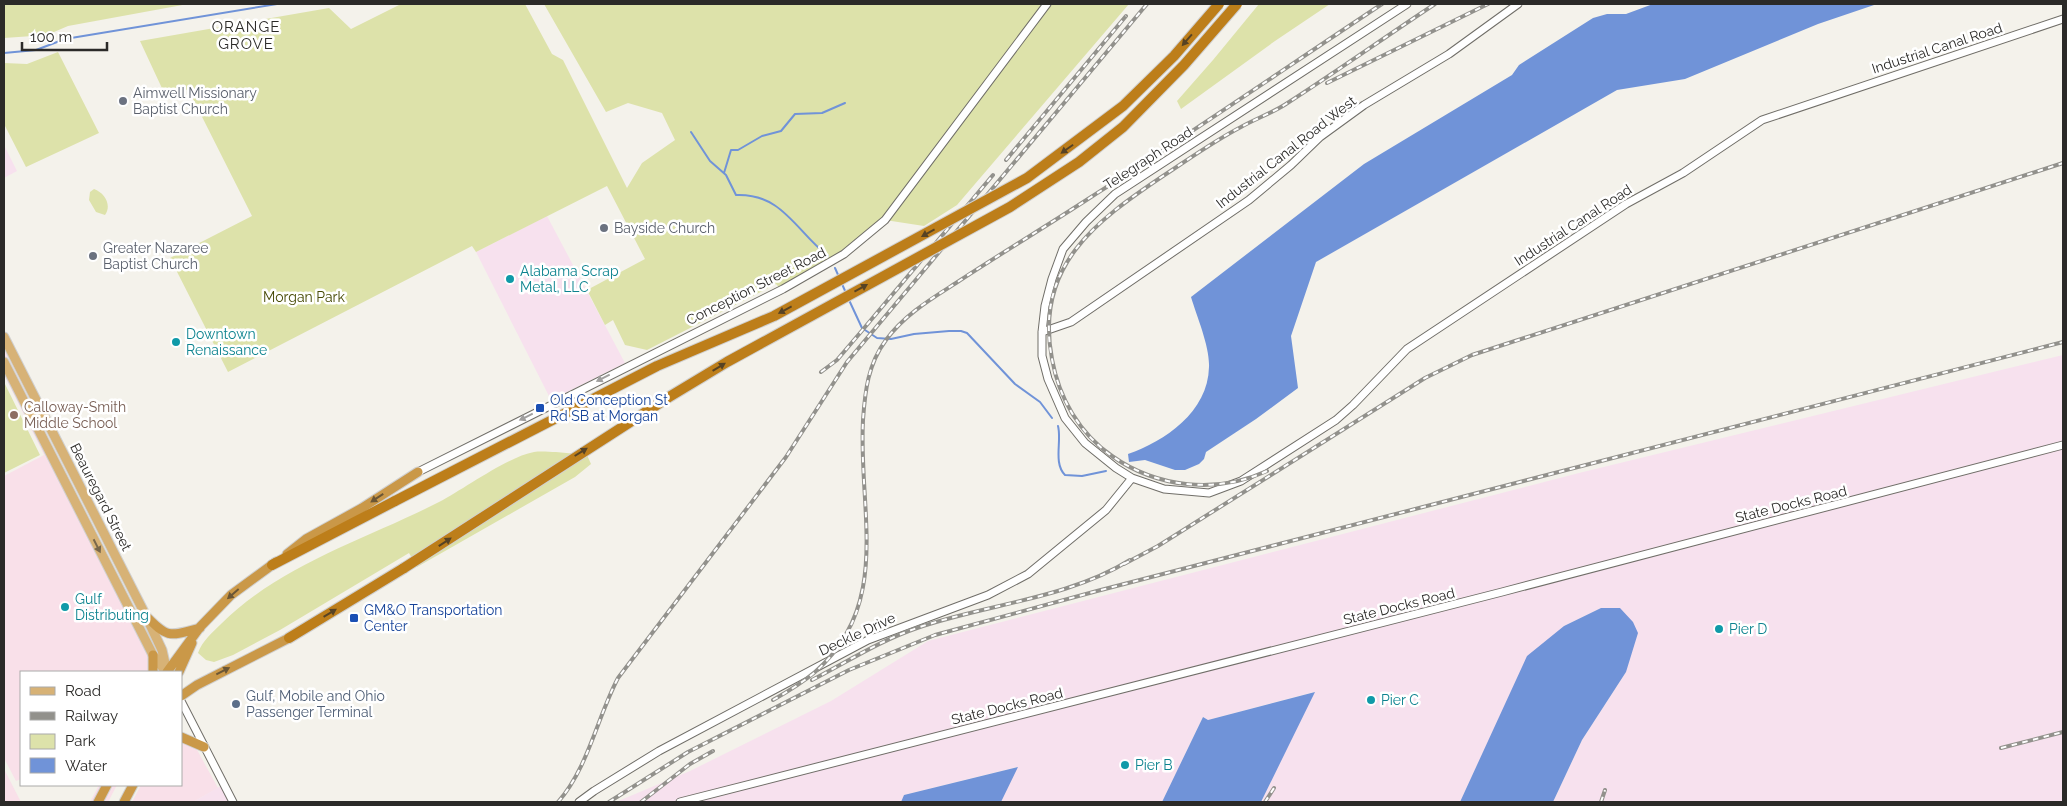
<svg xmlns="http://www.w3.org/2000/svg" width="2067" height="806" font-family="Raleway,sans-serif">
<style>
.commercial{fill:#f9e0e9}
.industrial{fill:#f7e1ee}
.green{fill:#dde2aa}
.water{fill:#7093d8}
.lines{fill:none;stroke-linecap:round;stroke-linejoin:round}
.stream{stroke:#7093d8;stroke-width:2}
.tertiary-casing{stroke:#706e68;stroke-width:9}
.primary-casing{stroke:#d0d0d0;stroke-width:11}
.trunk-casing{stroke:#d0d0d0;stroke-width:11}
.motorway-casing{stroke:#d0d0d0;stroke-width:12}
.tertiary{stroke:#fff;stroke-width:7}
.primary{stroke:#d7b276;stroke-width:9}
.trunk{stroke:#ca9848;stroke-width:9}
.motorway{stroke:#bd7e1a;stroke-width:10}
.rail-casing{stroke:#92918c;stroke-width:4}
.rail{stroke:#fff;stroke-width:2;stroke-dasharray:5.5;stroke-linecap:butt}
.motorway-bridge-casing{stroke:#d0d0d0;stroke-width:12;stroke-linecap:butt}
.motorway-bridge{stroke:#bd7e1a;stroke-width:10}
.oneway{fill:#574324}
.oneway2{fill:#a09f9e}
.oneway3{fill:#6b5635}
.oneway4{fill:#78674b}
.worship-dot{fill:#6b7280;stroke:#fff;stroke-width:2}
.culture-dot{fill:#0f9aa8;stroke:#fff;stroke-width:2}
.transit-dot{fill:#1a4fb4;stroke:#fff;stroke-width:2}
.education-dot{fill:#8d6e63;stroke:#fff;stroke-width:2}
.service-dot{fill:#5c6f8a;stroke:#fff;stroke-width:2}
.labels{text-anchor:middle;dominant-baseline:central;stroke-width:5;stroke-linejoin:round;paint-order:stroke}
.street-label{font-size:14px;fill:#2b2a28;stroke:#fff}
.worship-label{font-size:14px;fill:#5b616d;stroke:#fff;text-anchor:start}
.culture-label{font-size:14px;fill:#0d838f;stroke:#fff;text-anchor:start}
.park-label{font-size:14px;fill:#464904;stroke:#fff}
.transit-label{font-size:14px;fill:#164399;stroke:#fff;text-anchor:start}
.education-label{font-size:14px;fill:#785e54;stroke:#fff;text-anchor:start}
.service-label{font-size:14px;fill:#4e5e75;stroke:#fff;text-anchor:start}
.neighbourhood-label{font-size:15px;letter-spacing:1px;fill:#2b2a28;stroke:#fff}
</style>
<rect width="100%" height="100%" fill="#f4f2eb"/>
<path class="commercial" d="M 4,349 L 157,653 L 162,672 L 21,672 L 21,779 L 16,781 L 4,758 L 4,476 L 44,455 L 4,375 Z
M 181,739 L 196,748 L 218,788 L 193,802 L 132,802 L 141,785 L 181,785 Z
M 4,769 L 21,802 L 4,802 Z
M 99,785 L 117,785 L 108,802 L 90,802 Z"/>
<path class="industrial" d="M 4,145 L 17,171 L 4,178 Z
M 547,216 L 625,363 L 551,400 L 476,252 Z
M 2063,355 L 2063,802 L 1553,802 L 1582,740 L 1626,672 L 1620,608 L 1601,608 L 1564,626 L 1517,679 L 1460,802 L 1261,802 L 1314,692 L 1208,720 L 1203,717 L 1162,802 L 1001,802 L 1017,767 L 904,795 L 901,802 L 616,802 L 690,771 L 831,701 L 928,641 L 1579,473 Z
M 226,783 L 236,802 L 193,802 Z"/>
<path class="green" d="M 4,4 L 188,4 L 68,26 L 47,35 L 4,38 Z
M 401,4 L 525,4 L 552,54 L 563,60 L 627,188 L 642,163 L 675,140 L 662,113 L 628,103 L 606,112 L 544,4 L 1129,4 L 957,205 L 924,226 L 885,220 L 844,254 L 781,289 L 776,284 L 647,350 L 625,345 L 613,320 L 605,325 L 587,290 L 645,259 L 607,186 L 476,252 L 472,246 L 228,372 L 170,258 L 252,216 L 188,89 L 167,99 L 140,41 L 329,8 L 351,29 Z
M 1259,4 L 1330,4 L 1275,41 L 1181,109 L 1177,101 L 1213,60 Z
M 58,52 L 99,133 L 26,167 L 4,124 L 4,63 L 27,64 Z
M 94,189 C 105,193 112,205 105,215 L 96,212 L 89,200 L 90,192 Z
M 4,382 L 40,455 L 4,473 Z
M 556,452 L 587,455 L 591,464 L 575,477 L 417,567 L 409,553 L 280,630 L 233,655 L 214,662 L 206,660 L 198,653 C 202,641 213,632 221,624 C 281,564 365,540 439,502 C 464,489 507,457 534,452 C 541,451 549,452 556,452 Z"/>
<path class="water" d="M 1653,4 L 1877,4 L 1818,24 L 1685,79 L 1617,90 L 1316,262 L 1291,336 L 1298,388 L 1256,419 L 1206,452 L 1204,459 L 1199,464 L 1185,470 L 1175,470 L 1145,460 L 1129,462 L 1128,454 C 1165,441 1208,412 1209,367 C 1210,347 1197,317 1191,297 L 1364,164 L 1512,75 L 1519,65 L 1593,18 L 1607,14 L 1626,14 Z
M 1601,608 L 1620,608 L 1633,622 L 1638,633 L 1626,672 L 1582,740 L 1553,802 L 1460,802 L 1527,656 L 1564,626 Z
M 1315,692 L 1261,802 L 1162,802 L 1203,717 L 1208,720 Z
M 1018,767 L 1001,802 L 901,802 L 904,795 Z"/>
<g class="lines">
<path class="stream" d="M 4,53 L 36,50 L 65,39 L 277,4
M 691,132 L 710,161 L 726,175 L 736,195 C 782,193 796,231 828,256
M 724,173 L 731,150 L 738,150 L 762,136 L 781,131 L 795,114 L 822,113 L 845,103
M 835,268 L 839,277
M 842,284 L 846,293
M 849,300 L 862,328 L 877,338 L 891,339 L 914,334 L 949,331 L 961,331 L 967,333 L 1015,384 L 1040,402 L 1052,418
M 1058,426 C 1062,441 1053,463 1065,475 L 1082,476 L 1106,471"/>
<g class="tertiary-casing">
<path id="tertiary" d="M 1407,4 L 1115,194 L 1086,222 L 1063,249 L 1052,279 L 1045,306 L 1042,332 L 1042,356 L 1048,379 L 1065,418 L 1085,443 L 1116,468 L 1132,478 L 1164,489 L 1209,493 L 1241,481 L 1336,420 L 1353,405 L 1407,349 L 1626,204 L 1683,173 L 1762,120 L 2063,19
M 1042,332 L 1071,322 L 1249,200 L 1291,165 L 1320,137 L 1364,105 L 1449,54 L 1518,4
M 418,472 L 783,289 L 844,254 L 885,220 L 1047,4
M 181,701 L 233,802
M 579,802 L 594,791 L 659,751 L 868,640 L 988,595 L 1028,574 L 1106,510 L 1132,478
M 680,802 L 1502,592 L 2063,445"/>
</g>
<g class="primary-casing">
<path id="primary" d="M 4,337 L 146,616 L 162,650 L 167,672
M 4,362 L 153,655 L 166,672"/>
</g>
<g class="trunk-casing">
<path id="trunk" d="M 287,554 L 306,539 L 362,508 L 418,472
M 146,616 C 168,639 170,636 200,628
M 153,655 L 153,672
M 167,672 L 200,627 L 231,595 L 276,562
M 179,672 L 192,643
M 181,696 L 197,685 L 289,638
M 181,737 L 204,747
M 98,802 L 107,785
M 124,802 L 133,785"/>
</g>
<g class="motorway-casing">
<path id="motorway" d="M 272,565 L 395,501
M 289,638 L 404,568"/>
</g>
<use href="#tertiary" class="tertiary"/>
<use href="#primary" class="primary"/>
<use href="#trunk" class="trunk"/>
<use href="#motorway" class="motorway"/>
<g class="rail-casing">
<path id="rail" d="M 1327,83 L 1488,4
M 1006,160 L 1126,16
M 821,372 L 837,360 L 860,333 L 993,175
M 1267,471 C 1217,494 1157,488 1112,456 C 1079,433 1059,398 1052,359 C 1034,266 1096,221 1163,176 C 1189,159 1214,141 1241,127 C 1255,119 1272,113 1286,104 C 1336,72 1385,37 1435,4
M 1124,564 L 1158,546 L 1425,378 L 1472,355 L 2063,163
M 812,680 C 847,662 879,641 917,628 C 987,604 1067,599 1130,560
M 773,700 C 787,692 802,683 815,672 C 893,604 858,510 863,420 C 865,391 868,364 886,340 C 904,315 931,299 956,283 C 1000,254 1045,227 1088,199 C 1187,136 1284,69 1382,4
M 2001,748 L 2063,732
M 558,802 C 588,768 597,718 618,678 L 786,457 L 847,362 L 1147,4
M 609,802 L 688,752 L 849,670 L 935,635 L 1097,591 L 2063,342
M 641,802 L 690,764 L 713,751
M 1265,802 L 1274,788
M 1601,802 L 1605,790"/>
</g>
<use href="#rail" class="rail"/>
<g class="motorway-bridge-casing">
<path id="motorway-bridge" d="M 395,501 L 657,366 L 774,316 L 1027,178 L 1123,106 L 1174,56 L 1219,4
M 404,568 L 669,397 L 727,362 L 1010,207 L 1079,162 L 1123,127 L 1184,65 L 1237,4"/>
</g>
<use href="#motorway-bridge" class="motorway-bridge"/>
</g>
<defs><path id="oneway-solid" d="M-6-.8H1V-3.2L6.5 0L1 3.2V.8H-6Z" transform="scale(1.25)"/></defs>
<g class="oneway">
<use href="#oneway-solid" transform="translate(1187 40) rotate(131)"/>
<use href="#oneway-solid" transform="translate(1067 149) rotate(145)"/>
<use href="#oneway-solid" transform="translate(928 233) rotate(151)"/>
<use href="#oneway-solid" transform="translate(861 288) rotate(-29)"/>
<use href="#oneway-solid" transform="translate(785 310) rotate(152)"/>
<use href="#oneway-solid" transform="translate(719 367) rotate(-31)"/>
<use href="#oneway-solid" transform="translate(581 452) rotate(-32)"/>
<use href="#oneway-solid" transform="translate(445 542) rotate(-33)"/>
<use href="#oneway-solid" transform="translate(330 613) rotate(-31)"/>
</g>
<g class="oneway2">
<use href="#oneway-solid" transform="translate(603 378) rotate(153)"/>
<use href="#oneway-solid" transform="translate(526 417) rotate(154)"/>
</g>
<g class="oneway3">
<use href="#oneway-solid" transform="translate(377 498) rotate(147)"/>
<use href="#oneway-solid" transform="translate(233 594) rotate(139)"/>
<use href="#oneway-solid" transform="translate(223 671) rotate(-27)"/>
</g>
<use class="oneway4" href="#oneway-solid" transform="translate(97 546) rotate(63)"/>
<g class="worship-dot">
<circle cx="123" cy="101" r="5"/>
<circle cx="604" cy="228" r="5"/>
<circle cx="93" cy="256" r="5"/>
</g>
<g class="culture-dot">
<circle cx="510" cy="279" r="5"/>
<circle cx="176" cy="342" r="5"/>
<circle cx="65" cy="607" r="5"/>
<circle cx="1719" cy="629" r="5"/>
<circle cx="1371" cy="700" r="5"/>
<circle cx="1125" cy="765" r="5"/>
</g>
<g class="transit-dot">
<rect x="535" y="403" width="10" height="10" rx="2.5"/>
<rect x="349" y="613" width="10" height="10" rx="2.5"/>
</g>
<circle class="education-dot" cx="14" cy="415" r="5"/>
<circle class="service-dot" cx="236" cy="704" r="5"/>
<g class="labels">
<g class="street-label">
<text transform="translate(1937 48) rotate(-18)">Industrial Canal Road</text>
<text transform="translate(1286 152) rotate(-38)">Industrial Canal Road West</text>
<text transform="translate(1148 158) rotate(-33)">Telegraph Road</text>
<text transform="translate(1573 225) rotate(-33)">Industrial Canal Road</text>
<text transform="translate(756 286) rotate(-27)">Conception Street Road</text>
<text transform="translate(101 497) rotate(63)">Beauregard Street</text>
<text transform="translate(1791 504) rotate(-14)">State Docks Road</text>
<text transform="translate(1399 606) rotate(-14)">State Docks Road</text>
<text transform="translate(857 634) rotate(-25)">Deckle Drive</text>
<text transform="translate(1007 706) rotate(-14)">State Docks Road</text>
</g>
<g class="worship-label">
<text x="133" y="93">Aimwell Missionary<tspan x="133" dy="16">Baptist Church</tspan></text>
<text x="614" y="228">Bayside Church</text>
<text x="103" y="248">Greater Nazaree<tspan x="103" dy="16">Baptist Church</tspan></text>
</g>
<g class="culture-label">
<text x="520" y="271">Alabama Scrap<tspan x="520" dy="16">Metal, LLC</tspan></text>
<text x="186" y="334">Downtown<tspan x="186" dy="16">Renaissance</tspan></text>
<text x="75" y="599">Gulf<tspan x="75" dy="16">Distributing</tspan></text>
<text x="1729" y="629">Pier D</text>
<text x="1381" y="700">Pier C</text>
<text x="1135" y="765">Pier B</text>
</g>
<g class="park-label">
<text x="304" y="297">Morgan Park</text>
</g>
<g class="transit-label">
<text x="550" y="400">Old Conception St<tspan x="550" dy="16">Rd SB at Morgan</tspan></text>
<text x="364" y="610">GM&amp;O Transportation<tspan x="364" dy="16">Center</tspan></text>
</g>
<g class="education-label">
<text x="24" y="407">Calloway-Smith<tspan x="24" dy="16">Middle School</tspan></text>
</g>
<g class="service-label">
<text x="246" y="696">Gulf, Mobile and Ohio<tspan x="246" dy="16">Passenger Terminal</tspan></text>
</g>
<g class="neighbourhood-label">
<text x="246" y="27">ORANGE<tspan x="246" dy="17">GROVE</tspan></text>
</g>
</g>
<rect width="2067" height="806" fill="none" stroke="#2b2a28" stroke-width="10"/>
<rect x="20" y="671" width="162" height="115" fill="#ffffff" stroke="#aaaaa9"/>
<rect x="30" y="687" width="25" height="8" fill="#d7b276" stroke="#aaaaa9"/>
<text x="65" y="696" font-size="15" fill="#2b2a28">Road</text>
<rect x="30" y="712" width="25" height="8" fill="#92918c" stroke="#aaaaa9"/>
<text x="65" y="721" font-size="15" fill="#2b2a28">Railway</text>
<rect x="30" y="734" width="25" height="15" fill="#dde2aa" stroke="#aaaaa9"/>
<text x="65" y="746" font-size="15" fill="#2b2a28">Park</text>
<rect x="30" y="758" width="25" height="15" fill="#7093d8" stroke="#aaaaa9"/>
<text x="65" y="771" font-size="15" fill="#2b2a28">Water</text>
<path d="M22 42v8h85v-8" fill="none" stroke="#2b2a28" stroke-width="2.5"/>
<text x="30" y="42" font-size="15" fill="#2b2a28" stroke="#ffffff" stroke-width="4" paint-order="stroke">100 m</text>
</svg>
